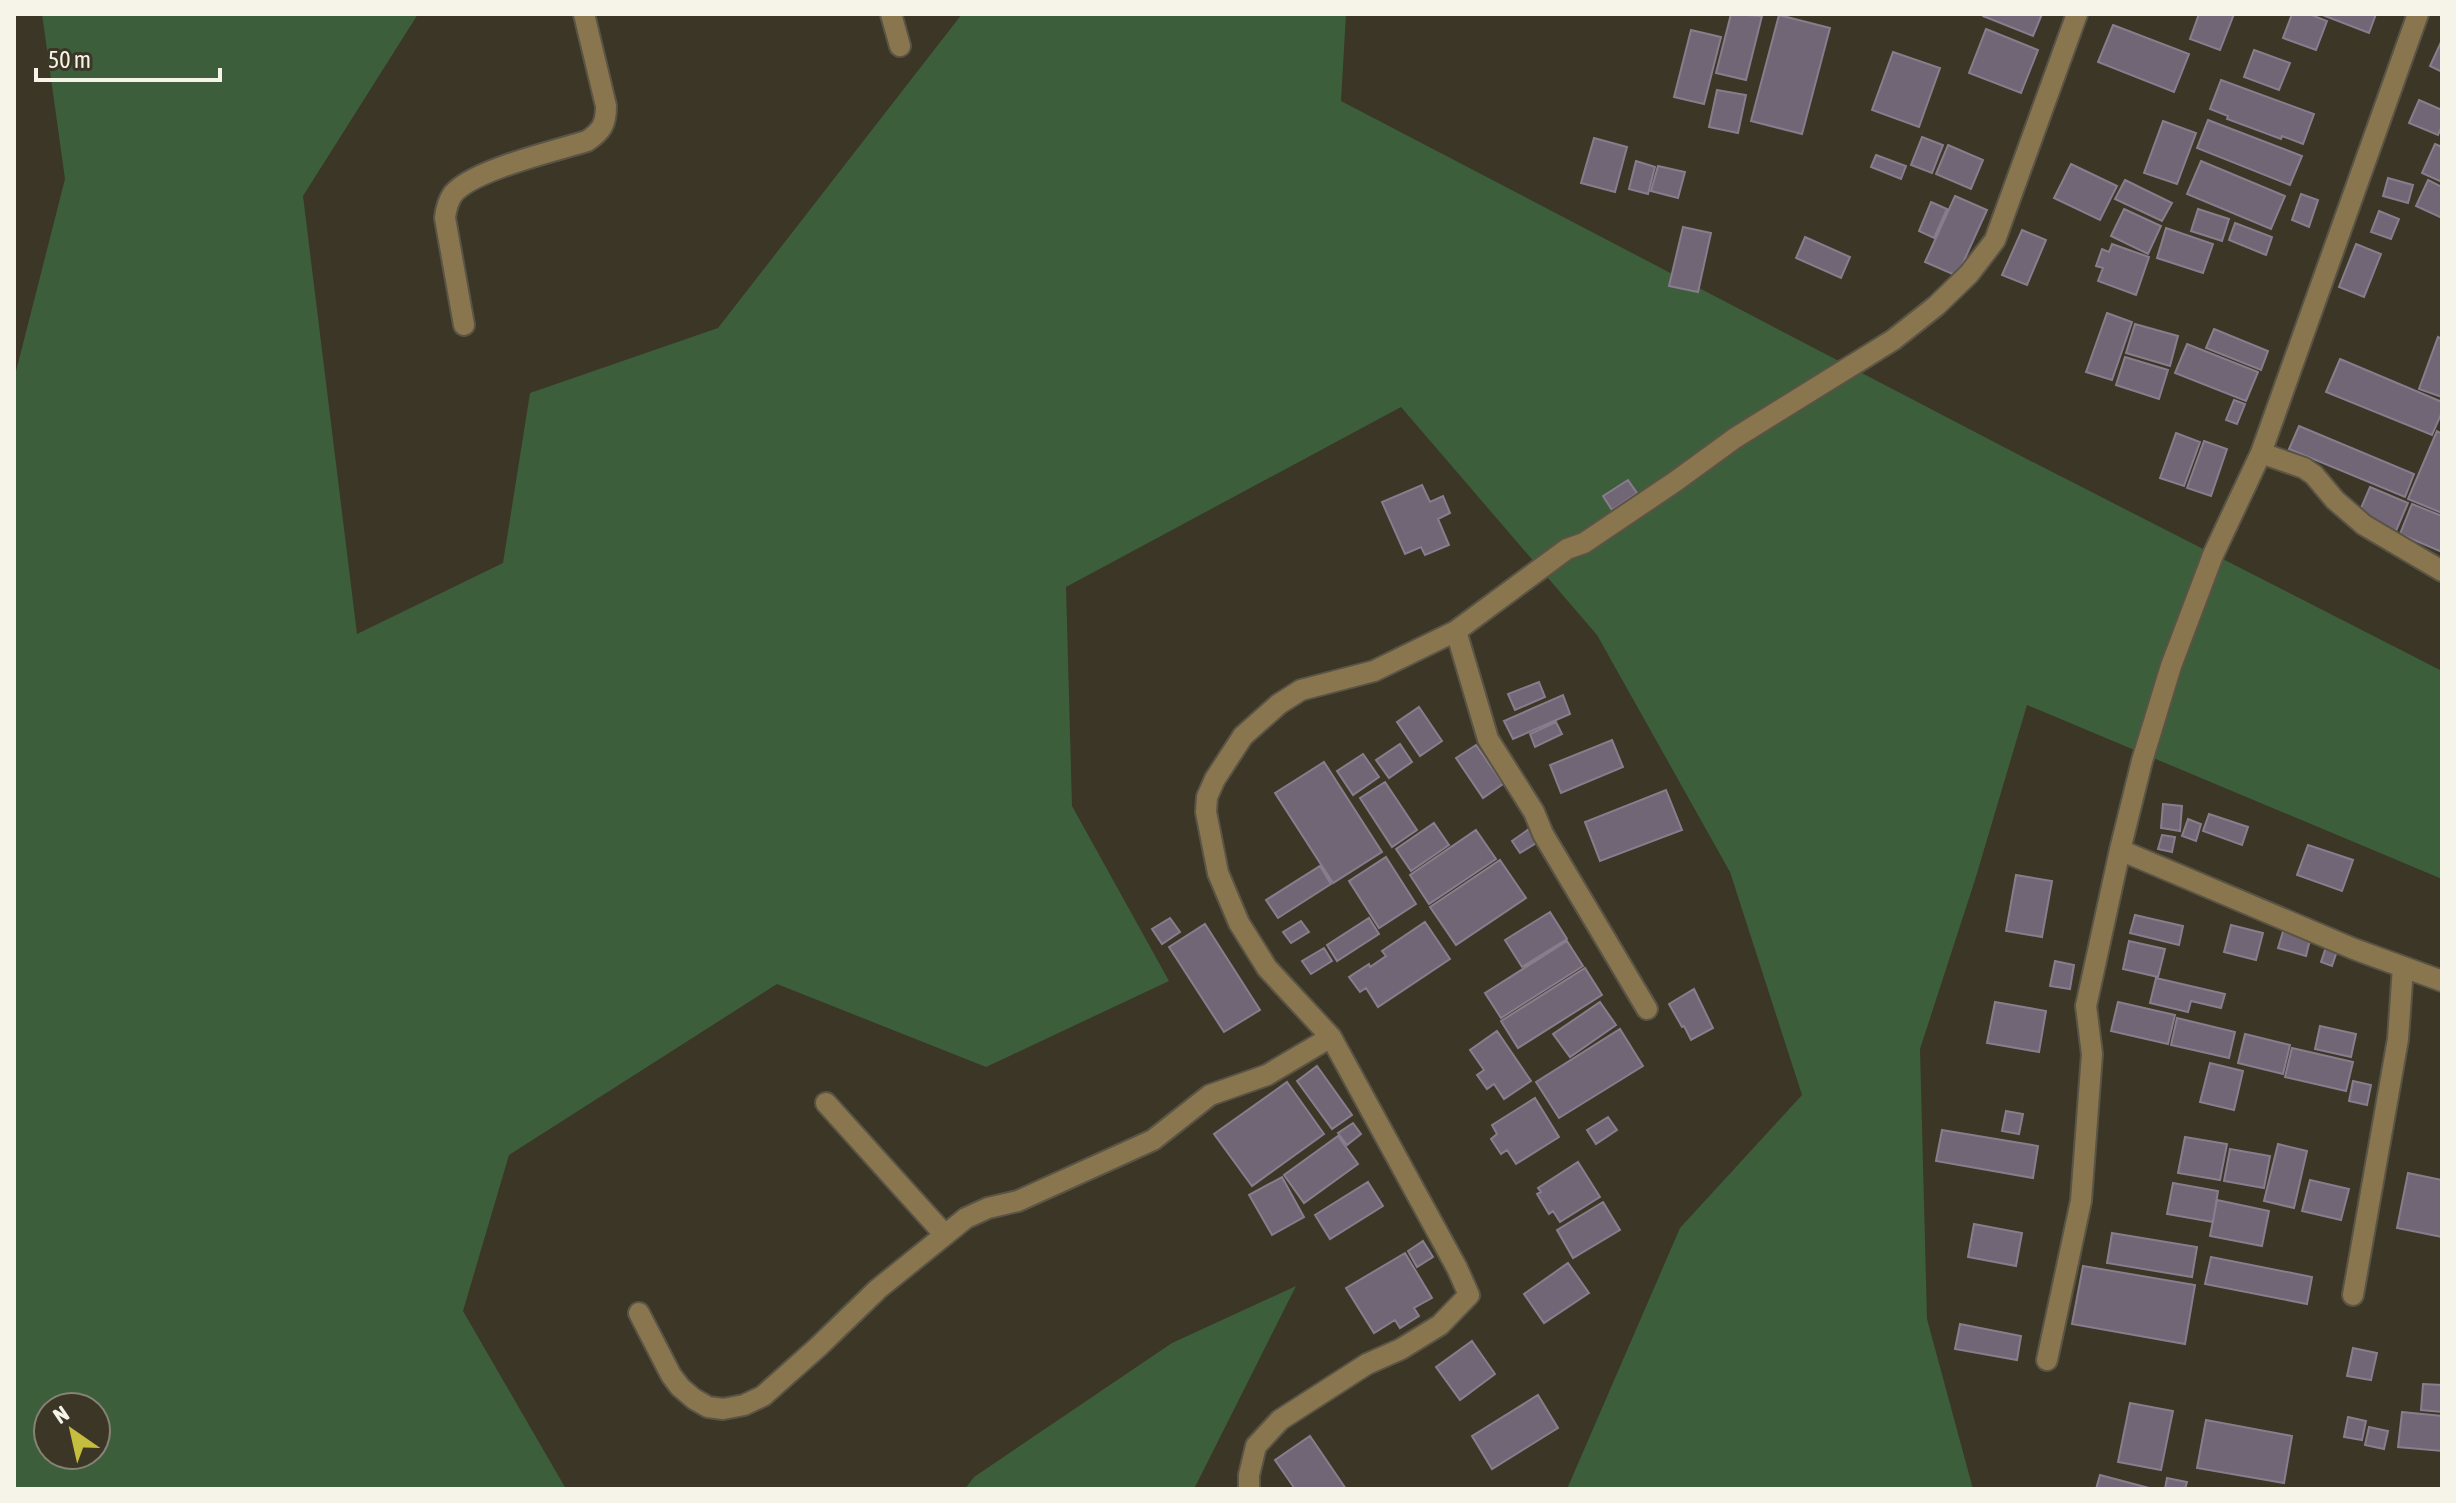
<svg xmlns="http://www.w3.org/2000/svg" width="2456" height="1503" font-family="'Asap Condensed',sans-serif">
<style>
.green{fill:#3c5e3b;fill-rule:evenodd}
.building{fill:#716675;stroke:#887d8d;stroke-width:2}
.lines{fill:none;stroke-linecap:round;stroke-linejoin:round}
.minor-casing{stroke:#595445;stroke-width:24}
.minor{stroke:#89764f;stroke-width:20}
</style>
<rect width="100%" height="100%" fill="#3b3626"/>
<path class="green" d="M 42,14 L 418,14 L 303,196 L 357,634 L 503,563 L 530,393 L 718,328 L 962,14 L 1346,14 L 1341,101 L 2021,456 L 2442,671 L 2442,879 L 2027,705 L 1975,880 L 1920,1049 L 1927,1319 L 1973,1489 L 1567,1489 L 1680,1228 L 1802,1095 L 1730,872 L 1597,635 L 1401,407 L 1066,587 L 1072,806 L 1169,981 L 986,1067 L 777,984 L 509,1155 L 463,1311 L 566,1489 L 14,1489 L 14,379 L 65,179 ZM 48,1407 L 96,1407 L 96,1455 L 48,1455 Z
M 1296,1286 L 1194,1489 L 965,1489 L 974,1477 L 1172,1343 Z"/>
<path class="building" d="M 1731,14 L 1762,16 L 1746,80 L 1716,73 Z
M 1983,14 L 2042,14 L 2033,36 L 1983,16 Z
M 2199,14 L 2234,14 L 2220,50 L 2190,39 Z
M 2292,14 L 2309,14 L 2327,21 L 2316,50 L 2283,38 Z
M 2320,14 L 2376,14 L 2369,33 Z
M 1779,15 L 1830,28 L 1802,134 L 1751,121 Z
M 2113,25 L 2189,54 L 2174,92 L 2098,62 Z
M 1986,29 L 2038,50 L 2021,93 L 1969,73 Z
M 1691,30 L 1721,37 L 1704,104 L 1674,97 Z
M 2442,40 L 2442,72 L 2430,66 Z
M 2254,50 L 2290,63 L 2279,90 L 2244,77 Z
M 1893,52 L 1940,68 L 1919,127 L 1872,110 Z
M 2221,80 L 2314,114 L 2303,144 L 2282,136 L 2281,139 L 2227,119 L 2228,116 L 2210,109 Z
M 1717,90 L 1746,95 L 1738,133 L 1709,127 Z
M 2419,100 L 2442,110 L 2442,126 L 2438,135 L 2409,123 Z
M 2208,120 L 2302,156 L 2290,185 L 2197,148 Z
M 2163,121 L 2196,133 L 2177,184 L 2144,173 Z
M 1922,137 L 1943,145 L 1932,173 L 1911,165 Z
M 1594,138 L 1627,147 L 1615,192 L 1581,183 Z
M 2435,144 L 2442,147 L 2442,182 L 2422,173 Z
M 1948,145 L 1983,160 L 1971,189 L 1936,174 Z
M 1876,155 L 1906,166 L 1901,179 L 1871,167 Z
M 1636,161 L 1655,167 L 1648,194 L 1629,189 Z
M 2201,161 L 2285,196 L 2271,229 L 2187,194 Z
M 2071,164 L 2117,186 L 2100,220 L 2054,198 Z
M 1658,166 L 1685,172 L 1678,198 L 1651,191 Z
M 2388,178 L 2413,185 L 2408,203 L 2383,196 Z
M 2125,180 L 2172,203 L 2162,221 L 2115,199 Z
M 2428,180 L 2442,187 L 2442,218 L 2416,206 Z
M 2301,194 L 2318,200 L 2309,227 L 2292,220 Z
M 1955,196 L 1987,210 L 1957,276 L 1925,262 Z
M 1931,202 L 1947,209 L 1934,238 L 1919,231 Z
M 2124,209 L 2161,226 L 2148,254 L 2111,236 Z
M 2198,209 L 2229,219 L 2222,241 L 2191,231 Z
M 2379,211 L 2399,219 L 2391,239 L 2371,232 Z
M 2235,223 L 2272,237 L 2266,255 L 2229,240 Z
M 1683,227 L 1711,233 L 1698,292 L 1669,286 Z
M 2166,228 L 2213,244 L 2203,273 L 2157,258 Z
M 2022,230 L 2046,240 L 2027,285 L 2002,275 Z
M 1805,237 L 1850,257 L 1841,278 L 1796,258 Z
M 2112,244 L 2149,257 L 2136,295 L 2098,281 L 2103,268 L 2096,266 L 2102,249 L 2109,252 Z
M 2356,244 L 2381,254 L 2364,297 L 2339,287 Z
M 2107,313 L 2132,322 L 2112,380 L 2086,372 Z
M 2135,324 L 2178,336 L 2170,366 L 2126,353 Z
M 2214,329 L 2268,351 L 2261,370 L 2206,348 Z
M 2438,337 L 2442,339 L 2442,397 L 2419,389 Z
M 2187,344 L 2258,372 L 2246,401 L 2175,373 Z
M 2125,357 L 2168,370 L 2159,399 L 2116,385 Z
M 2340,359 L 2442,402 L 2442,412 L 2432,435 L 2326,392 Z
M 2234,400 L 2245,404 L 2237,424 L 2226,420 Z
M 2299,426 L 2414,474 L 2405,497 L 2289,449 Z
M 2437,431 L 2442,434 L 2442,513 L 2408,499 Z
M 2176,433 L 2200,442 L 2184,486 L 2160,478 Z
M 2204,441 L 2227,449 L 2211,496 L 2187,488 Z
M 1628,480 L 1637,493 L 1612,510 L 1603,496 Z
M 1422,485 L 1430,502 L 1443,496 L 1450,513 L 1438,519 L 1449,545 L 1425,555 L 1421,547 L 1405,554 L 1382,502 Z
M 2370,487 L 2408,503 L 2396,531 L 2358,515 Z
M 2412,504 L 2442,516 L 2442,552 L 2400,534 Z
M 1539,682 L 1545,697 L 1515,710 L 1508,694 Z
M 1563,695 L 1570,714 L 1513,739 L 1504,721 Z
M 1419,707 L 1442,741 L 1420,756 L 1397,722 Z
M 1556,722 L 1562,734 L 1535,747 L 1530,734 Z
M 1612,740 L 1623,767 L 1561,793 L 1550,765 Z
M 1400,744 L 1412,762 L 1389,778 L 1376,760 Z
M 1476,745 L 1503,784 L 1483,798 L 1456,758 Z
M 1363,754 L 1379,777 L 1353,795 L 1337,771 Z
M 1324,762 L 1382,852 L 1333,883 L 1275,793 Z
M 1385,782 L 1417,830 L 1392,847 L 1360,798 Z
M 1666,790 L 1682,830 L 1600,861 L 1585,822 Z
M 2163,804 L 2182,806 L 2180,831 L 2161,828 Z
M 2209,814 L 2248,827 L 2242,845 L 2203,831 Z
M 2188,819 L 2201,824 L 2196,841 L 2182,836 Z
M 1434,823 L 1449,845 L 1411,871 L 1396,849 Z
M 1529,829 L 1538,842 L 1520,853 L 1512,841 Z
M 1476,830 L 1496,859 L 1429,904 L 1410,875 Z
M 2162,835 L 2175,837 L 2172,852 L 2158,849 Z
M 2308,845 L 2353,860 L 2342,891 L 2297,875 Z
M 1386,857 L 1416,904 L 1379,928 L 1349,881 Z
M 1500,860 L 1526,898 L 1456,945 L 1430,907 Z
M 1320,866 L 1331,884 L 1278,918 L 1266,900 Z
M 2016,875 L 2052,881 L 2042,937 L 2006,931 Z
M 1550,912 L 1567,939 L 1522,967 L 1505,940 Z
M 2135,915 L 2183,926 L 2179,945 L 2130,933 Z
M 1170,918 L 1180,932 L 1162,944 L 1152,929 Z
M 1369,918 L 1379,934 L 1337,961 L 1327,945 Z
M 1301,921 L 1309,932 L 1291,943 L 1283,932 Z
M 1425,922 L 1450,959 L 1378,1007 L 1366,988 L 1360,992 L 1349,977 L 1369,964 L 1370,967 L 1386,956 L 1382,951 Z
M 1205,924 L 1260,1010 L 1224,1032 L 1169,947 Z
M 2231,925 L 2263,933 L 2256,960 L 2224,952 Z
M 2284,928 L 2311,936 L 2306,956 L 2278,948 Z
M 1567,941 L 1583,966 L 1501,1018 L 1485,993 Z
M 2129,941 L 2165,949 L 2158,977 L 2123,969 Z
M 2327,944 L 2338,948 L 2332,966 L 2321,962 Z
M 1324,948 L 1332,961 L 1311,974 L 1302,961 Z
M 2055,961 L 2074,965 L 2070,989 L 2050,986 Z
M 1585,968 L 1602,995 L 1518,1048 L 1501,1021 Z
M 2156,978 L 2225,994 L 2221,1008 L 2191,1001 L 2188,1012 L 2150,1003 Z
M 1694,989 L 1713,1028 L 1691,1040 L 1684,1026 L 1682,1027 L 1669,1004 Z
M 1600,1002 L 1616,1025 L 1570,1057 L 1553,1034 Z
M 1995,1002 L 2046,1011 L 2039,1052 L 1987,1043 Z
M 2118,1002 L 2175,1015 L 2168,1044 L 2111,1031 Z
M 2177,1018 L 2235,1032 L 2229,1058 L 2171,1045 Z
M 2320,1026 L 2356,1034 L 2351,1057 L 2315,1049 Z
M 1620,1029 L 1643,1066 L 1559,1118 L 1536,1082 Z
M 1497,1031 L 1531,1081 L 1504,1099 L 1494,1084 L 1487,1089 L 1477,1075 L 1484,1070 L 1470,1050 Z
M 2245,1034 L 2290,1045 L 2283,1074 L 2238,1063 Z
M 2292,1048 L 2353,1062 L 2346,1091 L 2285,1077 Z
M 2210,1063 L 2243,1071 L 2234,1110 L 2200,1102 Z
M 1317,1066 L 1352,1115 L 1332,1129 L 1297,1081 Z
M 2353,1081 L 2371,1085 L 2367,1105 L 2349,1101 Z
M 1287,1082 L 1324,1134 L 1252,1186 L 1214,1134 Z
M 1535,1098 L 1559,1137 L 1516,1164 L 1507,1150 L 1501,1154 L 1491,1139 L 1497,1134 L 1492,1125 Z
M 2006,1111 L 2023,1114 L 2019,1134 L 2002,1131 Z
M 1608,1117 L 1617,1130 L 1596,1144 L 1587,1130 Z
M 1353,1123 L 1361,1134 L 1347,1145 L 1338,1133 Z
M 1942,1130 L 2038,1146 L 2033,1178 L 1936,1161 Z
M 1338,1136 L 1358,1164 L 1304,1203 L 1284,1175 Z
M 2185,1137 L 2227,1144 L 2220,1180 L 2178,1173 Z
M 2278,1144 L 2307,1151 L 2294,1208 L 2264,1201 Z
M 2230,1149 L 2270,1156 L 2264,1188 L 2224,1181 Z
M 1578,1162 L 1600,1197 L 1560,1222 L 1553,1211 L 1549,1214 L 1537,1194 L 1541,1192 L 1538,1188 Z
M 2408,1173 L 2442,1180 L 2442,1237 L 2397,1228 Z
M 1282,1177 L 1304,1217 L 1272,1235 L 1249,1195 Z
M 2310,1180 L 2349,1189 L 2341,1220 L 2302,1211 Z
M 1368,1182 L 1383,1206 L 1330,1239 L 1315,1215 Z
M 2173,1183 L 2218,1191 L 2213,1222 L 2167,1214 Z
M 2217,1200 L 2269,1211 L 2262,1246 L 2210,1236 Z
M 1603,1202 L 1620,1230 L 1573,1258 L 1557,1230 Z
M 1974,1224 L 2022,1233 L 2016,1266 L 1968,1257 Z
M 2112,1233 L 2197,1247 L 2192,1277 L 2107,1263 Z
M 1423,1241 L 1433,1257 L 1417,1267 L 1408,1251 Z
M 1405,1253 L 1432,1298 L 1414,1308 L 1419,1316 L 1400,1328 L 1395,1320 L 1374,1333 L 1346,1288 Z
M 2211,1257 L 2312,1277 L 2307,1304 L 2205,1284 Z
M 1568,1263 L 1589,1293 L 1544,1323 L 1524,1294 Z
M 2083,1266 L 2195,1285 L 2185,1344 L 2072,1324 Z
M 1960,1324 L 2021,1336 L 2017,1360 L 1955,1349 Z
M 1472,1341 L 1495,1374 L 1460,1400 L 1436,1367 Z
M 2353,1348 L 2377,1353 L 2371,1380 L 2347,1376 Z
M 2423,1384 L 2442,1385 L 2442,1412 L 2421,1410 Z
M 1538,1395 L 1558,1428 L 1492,1469 L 1472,1436 Z
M 2130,1403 L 2173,1411 L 2161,1470 L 2118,1462 Z
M 2402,1412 L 2442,1416 L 2442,1451 L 2398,1447 Z
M 2348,1417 L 2366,1421 L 2362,1440 L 2344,1437 Z
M 2206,1420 L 2292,1436 L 2284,1483 L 2197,1468 Z
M 2369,1427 L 2388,1431 L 2384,1449 L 2365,1445 Z
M 1310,1436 L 1346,1489 L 1295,1489 L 1275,1460 Z
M 2100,1475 L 2153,1489 L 2096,1489 Z
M 2167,1478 L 2187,1482 L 2185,1489 L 2165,1489 Z"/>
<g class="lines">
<g class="minor-casing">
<path id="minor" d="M 891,14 L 900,46
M 464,325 L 445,218 C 446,209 448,201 453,194 C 472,170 555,151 587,141 C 602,131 606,124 606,106 L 584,14
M 2261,453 L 2304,468 L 2314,475 L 2335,500 L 2364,525 L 2442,571
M 1456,631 L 1488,739 L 1534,812 L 1543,834 L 1647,1009
M 2120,850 L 2354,949 L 2442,981
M 826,1103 L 945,1235
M 2353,1295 L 2398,1039 L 2403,967
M 639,1313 L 671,1375 L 680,1387 L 694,1399 L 708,1407 L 723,1409 L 744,1405 L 763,1396 L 818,1347 L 878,1289 L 966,1218 L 988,1208 L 1018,1201 L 1153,1140 L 1210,1095 L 1267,1075 L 1331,1037
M 2047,1360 L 2081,1201 L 2092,1054 L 2086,1006 L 2120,850 L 2142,761 L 2171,666 L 2213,555 L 2261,453 L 2418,14
M 1249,1489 L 1249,1475 L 1256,1446 L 1280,1420 L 1367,1364 L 1401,1349 L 1440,1325 L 1469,1295 L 1457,1268 L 1331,1037 L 1267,968 L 1239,923 L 1218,873 L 1206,812 L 1207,797 L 1215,779 L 1243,736 L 1279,704 L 1301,690 L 1374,671 L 1456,631 L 1567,549 L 1584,543 L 1676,481 L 1735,438 L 1893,340 L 1936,306 L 1969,274 L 1995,240 L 2077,14"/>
</g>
<use href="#minor" class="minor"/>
</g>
<rect width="2456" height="1503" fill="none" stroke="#f6f3e9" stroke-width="32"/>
<g transform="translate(72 1431) rotate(326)"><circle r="38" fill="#3b3626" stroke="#868274" stroke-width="2"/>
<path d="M0-6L14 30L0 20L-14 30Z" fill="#c4bd3e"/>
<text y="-12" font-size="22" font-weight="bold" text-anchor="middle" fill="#f6f3e9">N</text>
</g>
<path d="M36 68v12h184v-12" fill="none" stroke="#f6f3e9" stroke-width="4"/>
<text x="48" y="68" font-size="24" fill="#f6f3e9" stroke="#3b3626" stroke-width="6" paint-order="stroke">50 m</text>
</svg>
